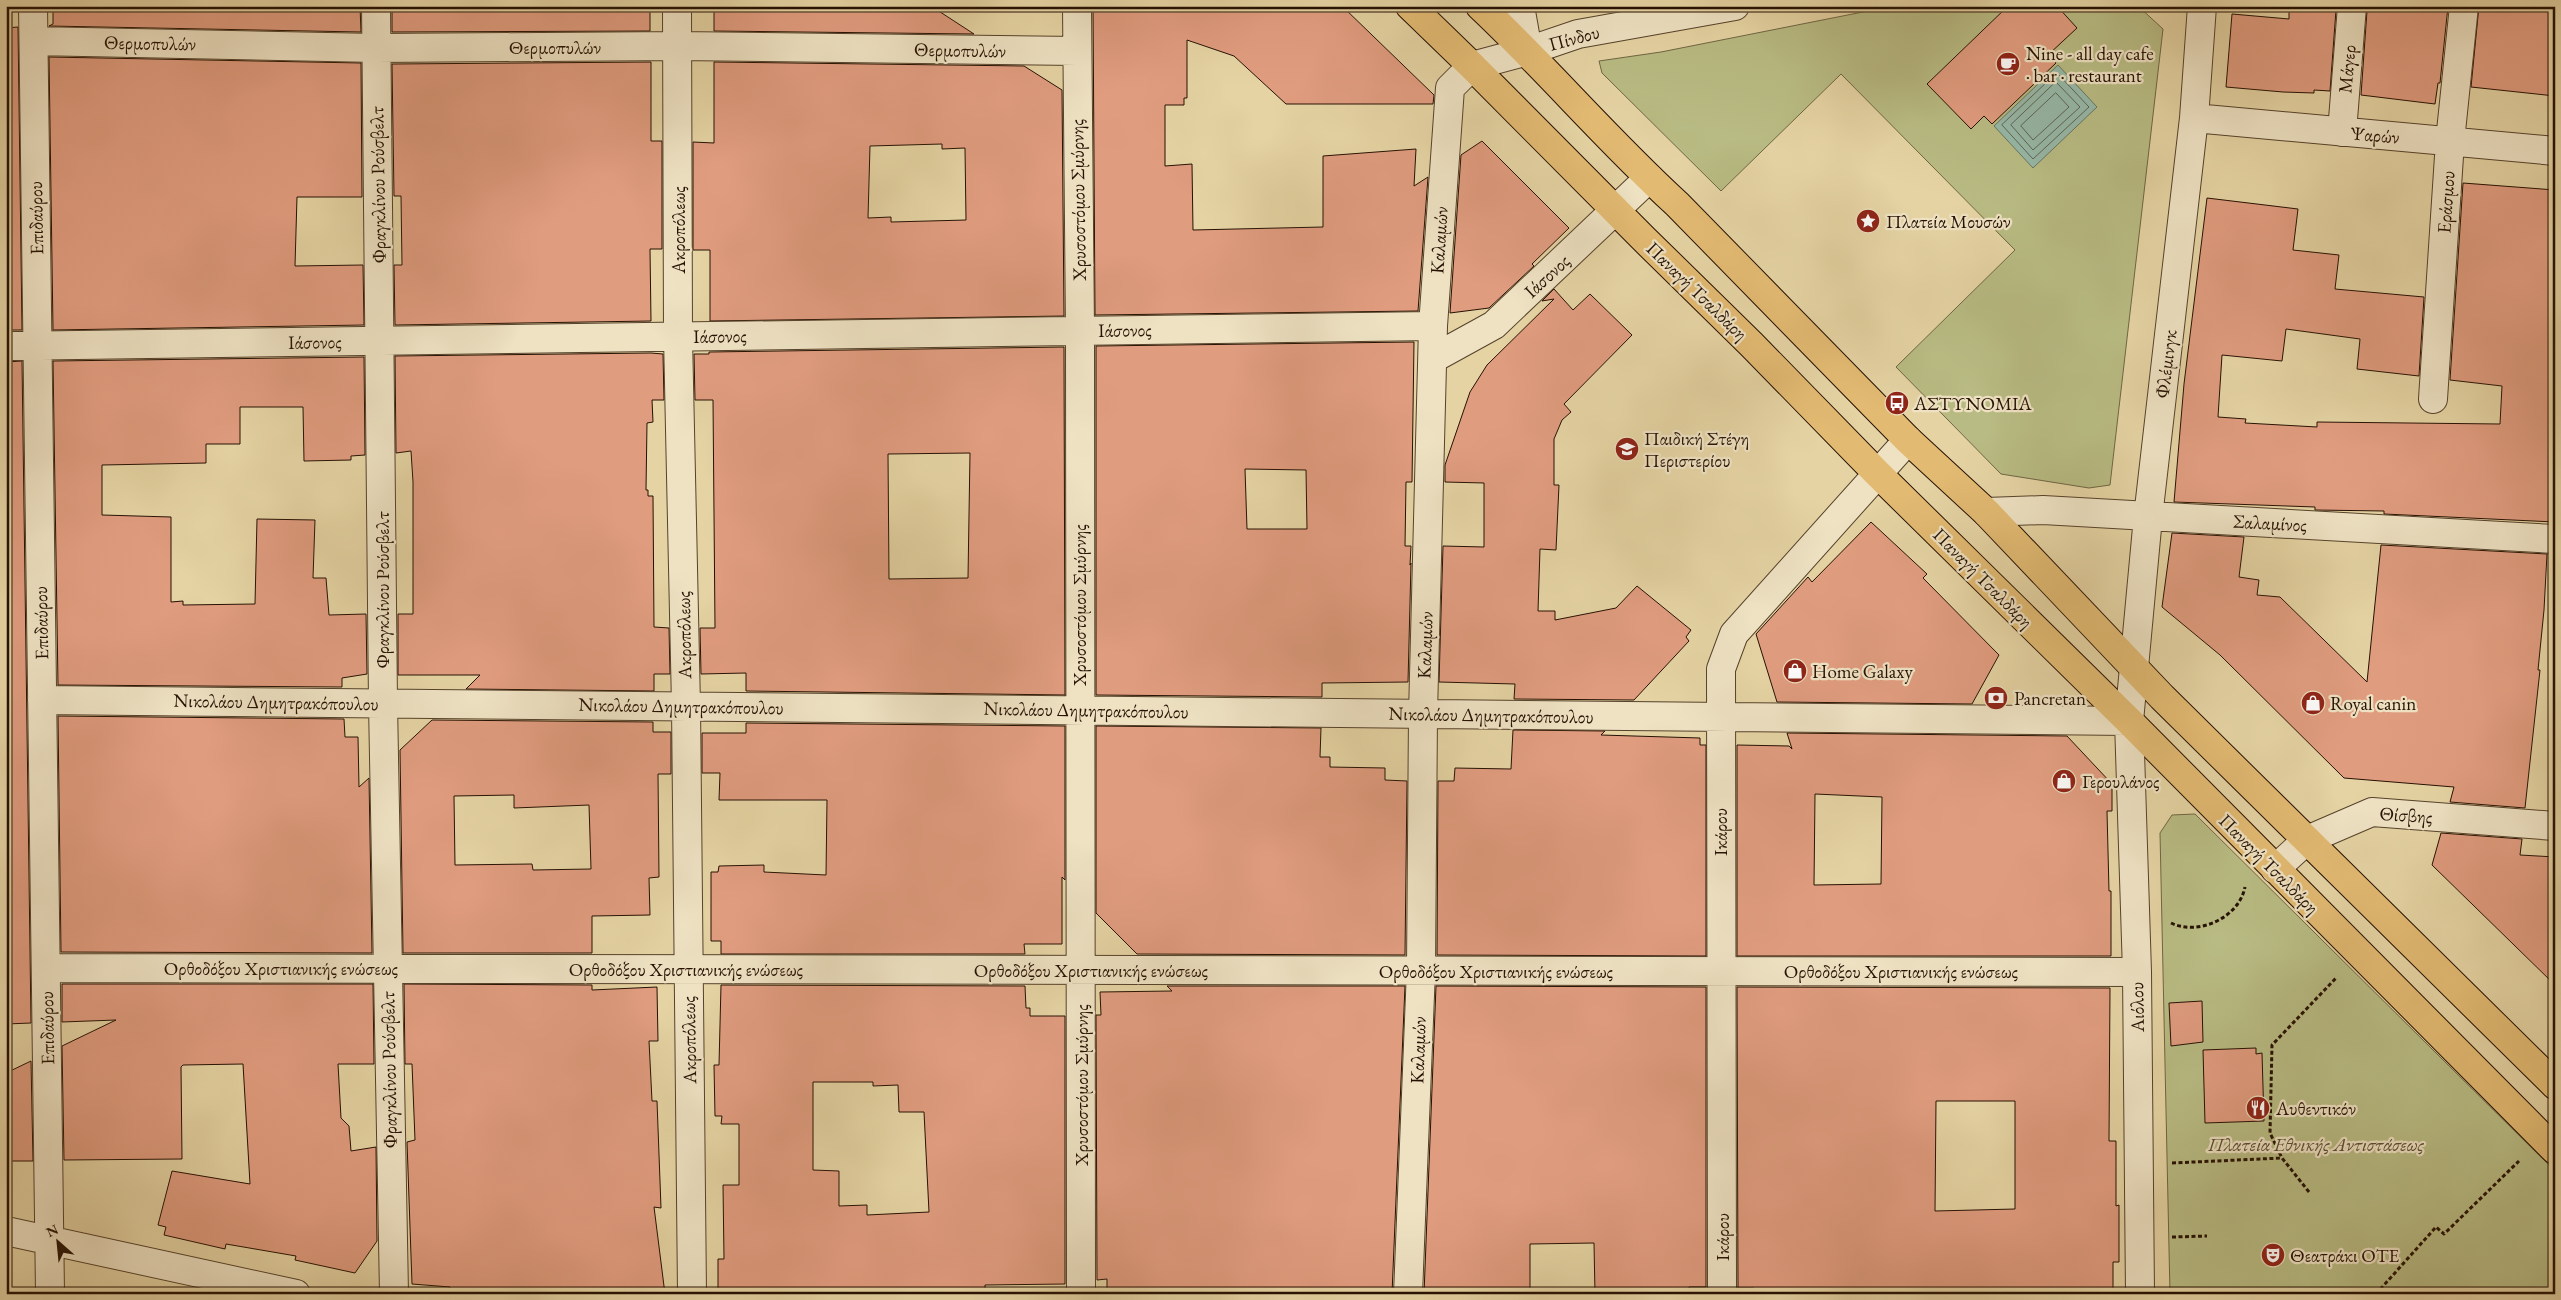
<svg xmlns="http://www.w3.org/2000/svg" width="2561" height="1300" font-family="'EB Garamond',serif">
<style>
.green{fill:#b8bb83;stroke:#6f6643}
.water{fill:#96b8a7;stroke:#697565}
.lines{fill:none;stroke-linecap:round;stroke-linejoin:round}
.shore{stroke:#5e6455;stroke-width:1}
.building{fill:#e09c7f;stroke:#261103;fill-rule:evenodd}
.minor-casing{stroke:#56422b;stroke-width:30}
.major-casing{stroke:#261103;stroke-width:30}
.path{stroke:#261103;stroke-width:3;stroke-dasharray:4 2.5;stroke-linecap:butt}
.minor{stroke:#eee2c3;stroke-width:28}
.major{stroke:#e2ba72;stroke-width:28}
.labels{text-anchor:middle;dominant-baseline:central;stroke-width:4.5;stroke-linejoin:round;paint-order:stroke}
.street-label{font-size:19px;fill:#261103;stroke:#eee2c3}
.poi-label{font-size:19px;fill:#261103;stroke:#eee2c3;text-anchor:start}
.park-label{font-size:19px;font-style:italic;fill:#594c30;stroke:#eee2c3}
</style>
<rect width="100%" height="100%" fill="#e5d3a3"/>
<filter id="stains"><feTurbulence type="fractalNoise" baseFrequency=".004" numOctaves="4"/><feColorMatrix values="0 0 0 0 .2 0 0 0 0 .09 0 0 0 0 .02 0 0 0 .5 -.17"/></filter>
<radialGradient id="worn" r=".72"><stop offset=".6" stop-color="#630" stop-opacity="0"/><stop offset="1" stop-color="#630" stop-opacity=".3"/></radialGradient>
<path class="green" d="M 1893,6 L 2138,6 L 2163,29 L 2110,485 L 2089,488 L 2001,474 L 1896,367 L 2015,250 L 1841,74 L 1721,191 L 1602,73 L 1599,61 L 1661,52 Z
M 2195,814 L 2555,1171 L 2555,1294 L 2170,1294 L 2160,833 L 2172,815 Z"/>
<path class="water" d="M 2058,65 L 2097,107 L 2033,168 L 1994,126 Z"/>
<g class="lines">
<path class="shore" d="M 2057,73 L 2089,107 L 2033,159 L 2002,125 Z
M 2056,82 L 2080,107 L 2033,150 L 2011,125 Z
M 2056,93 L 2069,107 L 2033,140 L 2021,126 Z"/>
</g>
<path class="building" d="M 53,6 L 360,6 L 361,32 L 49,26 L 53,24 Z
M 392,6 L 650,6 L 650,31 L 392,32 Z
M 714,6 L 931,6 L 974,34 L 714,31 Z
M 1093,6 L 1342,6 L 1434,95 L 1433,104 L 1286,104 L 1234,56 L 1187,40 L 1187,98 L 1184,98 L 1184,105 L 1165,105 L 1165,166 L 1192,164 L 1193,230 L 1323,227 L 1323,156 L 1416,149 L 1414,186 L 1428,177 L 1418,311 L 1095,315 Z
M 2008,6 L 2057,6 L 2077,28 L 2048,55 L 2056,63 L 1992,124 L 1984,116 L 1971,129 L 1927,84 Z
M 2391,6 L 2448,6 L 2440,83 L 2438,83 L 2435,104 L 2361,95 L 2367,11 L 2391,11 Z
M 2479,6 L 2555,6 L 2555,96 L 2471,87 Z
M 2289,9 L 2336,10 L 2330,91 L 2314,90 L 2314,93 L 2283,92 L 2226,87 L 2232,14 L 2289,19 Z
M 18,27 L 22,330 L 6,330 L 6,28 Z
M 49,57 L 361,63 L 362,197 L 297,197 L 295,266 L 363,265 L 364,325 L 53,330 Z
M 651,62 L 651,141 L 662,141 L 662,249 L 650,249 L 651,321 L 395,325 L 394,265 L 402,265 L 401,196 L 394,196 L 392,64 Z
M 714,62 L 1024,66 L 1062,90 L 1064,316 L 710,321 L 710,250 L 693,250 L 693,142 L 714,143 ZM 942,144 L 942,149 L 965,148 L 966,220 L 891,222 L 891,217 L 868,218 L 870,146 Z
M 1482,141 L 1569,228 L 1532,264 L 1534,266 L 1489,308 L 1450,313 L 1461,155 Z
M 2463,183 L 2555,190 L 2555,522 L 2384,514 L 2384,511 L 2315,510 L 2315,507 L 2174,502 L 2184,384 L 2207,198 L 2298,209 L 2293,250 L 2339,255 L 2335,289 L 2424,297 L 2419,376 L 2357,369 L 2360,339 L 2286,329 L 2282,361 L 2222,355 L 2218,417 L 2246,419 L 2245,423 L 2317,427 L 2317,422 L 2500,424 L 2502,386 L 2450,380 Z
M 1554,289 L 1573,310 L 1590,294 L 1632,335 L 1564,404 L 1571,412 L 1562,420 L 1554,439 L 1554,485 L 1559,485 L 1556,550 L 1540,549 L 1538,611 L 1555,611 L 1555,620 L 1616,608 L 1637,586 L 1691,630 L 1686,637 L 1689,641 L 1634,700 L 1514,699 L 1515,684 L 1439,682 L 1443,546 L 1484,547 L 1484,483 L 1445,482 L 1445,465 L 1470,392 L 1487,365 L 1554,299 L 1542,301 Z
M 1414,342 L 1412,482 L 1406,482 L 1405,546 L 1411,546 L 1410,565 L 1411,563 L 1408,682 L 1322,683 L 1322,697 L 1096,695 L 1096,346 ZM 1245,469 L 1306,470 L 1307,529 L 1247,529 Z
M 1064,347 L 1065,695 L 746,691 L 746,673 L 701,674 L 700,628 L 715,628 L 713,400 L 695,400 L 694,354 L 709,354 L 709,352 ZM 970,453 L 968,578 L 889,579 L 888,454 Z
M 651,353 L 663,354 L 664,400 L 652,400 L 653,422 L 647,423 L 646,490 L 648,490 L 648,496 L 653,496 L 654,627 L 669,628 L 670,674 L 654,674 L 654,691 L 466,689 L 480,675 L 398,675 L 398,614 L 413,614 L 413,482 L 411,451 L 396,453 L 395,356 Z
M 364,357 L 365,455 L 351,456 L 351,460 L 304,461 L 303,407 L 240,407 L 240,444 L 206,444 L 206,463 L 102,465 L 102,515 L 171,517 L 171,602 L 183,601 L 183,605 L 255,604 L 257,519 L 315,520 L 313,578 L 326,578 L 329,615 L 366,614 L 367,674 L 342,678 L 342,687 L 58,685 L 53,361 Z
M 22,361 L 31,1023 L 6,1024 L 6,362 Z
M 1871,522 L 1927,574 L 1923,578 L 1999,655 L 1972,704 L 1777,702 L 1756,634 L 1808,577 L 1812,582 Z
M 2172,533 L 2244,537 L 2239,577 L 2259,580 L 2257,595 L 2280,597 L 2367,682 L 2381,545 L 2547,554 L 2544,610 L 2538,670 L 2540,670 L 2525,808 L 2450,802 L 2454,787 L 2344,778 L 2220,655 L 2162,607 Z
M 58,716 L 344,719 L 345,737 L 358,737 L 359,787 L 369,778 L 372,953 L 61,952 Z
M 432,720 L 653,722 L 653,732 L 671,732 L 671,774 L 658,774 L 659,877 L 649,878 L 650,915 L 592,916 L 592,953 L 403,953 L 400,750 ZM 514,795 L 514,808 L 589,805 L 591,869 L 533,870 L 532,864 L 455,865 L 454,796 Z
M 746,723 L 1065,726 L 1065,880 L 1062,877 L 1062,944 L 1024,944 L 1025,954 L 721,954 L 721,941 L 711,941 L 711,872 L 718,872 L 719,866 L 764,865 L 764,872 L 826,875 L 827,800 L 719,800 L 720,773 L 702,773 L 702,733 L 746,733 Z
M 1096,726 L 1321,728 L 1320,757 L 1330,757 L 1330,767 L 1385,768 L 1385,780 L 1407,781 L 1405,955 L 1137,954 L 1096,913 Z
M 1513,730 L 1605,731 L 1601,735 L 1700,738 L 1700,745 L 1706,745 L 1706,956 L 1437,955 L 1438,781 L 1454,781 L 1455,768 L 1511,769 Z
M 1787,733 L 2067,736 L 2112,784 L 2112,811 L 2107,811 L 2109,891 L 2111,891 L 2111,956 L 1737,956 L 1737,745 L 1789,746 L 1792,749 ZM 1815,794 L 1882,797 L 1881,884 L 1814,885 Z
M 2441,833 L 2522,839 L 2520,855 L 2555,857 L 2555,985 L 2432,865 Z
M 62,984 L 373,984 L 374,1064 L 338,1064 L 341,1118 L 349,1126 L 351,1151 L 376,1147 L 377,1241 L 355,1273 L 295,1260 L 296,1256 L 226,1244 L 225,1249 L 164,1235 L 166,1227 L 158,1225 L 172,1171 L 250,1184 L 243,1064 L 183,1065 L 181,1067 L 182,1159 L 64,1160 L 62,1046 L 116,1020 L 62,1022 Z
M 404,984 L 592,985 L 592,990 L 657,987 L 658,1041 L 649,1041 L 652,1101 L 657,1101 L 661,1208 L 654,1207 L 665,1294 L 448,1294 L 450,1287 L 412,1284 L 407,1142 L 415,1140 L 412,1064 L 405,1064 Z
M 721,985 L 1025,986 L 1026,1008 L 1030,1008 L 1030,1016 L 1065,1016 L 1065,1284 L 985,1285 L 985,1294 L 718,1294 L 718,1259 L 724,1259 L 723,1185 L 739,1185 L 739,1124 L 721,1124 L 722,1116 L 715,1116 L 714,1065 L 719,1065 ZM 813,1082 L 873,1082 L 873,1086 L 898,1085 L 899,1112 L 924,1112 L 929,1212 L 867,1215 L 867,1205 L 839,1206 L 839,1171 L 813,1170 Z
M 1167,986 L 1405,986 L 1392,1294 L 1107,1294 L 1107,1279 L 1097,1280 L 1096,1015 L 1101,1015 L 1100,992 L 1172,991 Z
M 1436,986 L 1706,987 L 1706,1287 L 1689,1287 L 1689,1294 L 1595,1294 L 1594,1243 L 1530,1244 L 1530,1294 L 1424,1294 Z
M 1737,987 L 2110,988 L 2109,1141 L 2116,1141 L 2116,1206 L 2119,1205 L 2119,1262 L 2113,1262 L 2113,1294 L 1754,1294 L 1754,1288 L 1738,1288 ZM 1936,1101 L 2015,1101 L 2015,1209 L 1935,1211 Z
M 2202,1001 L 2203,1042 L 2171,1046 L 2169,1003 Z
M 2256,1048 L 2256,1054 L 2262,1053 L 2264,1121 L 2205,1123 L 2203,1050 Z
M 31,1061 L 33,1161 L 6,1161 L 6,1073 Z"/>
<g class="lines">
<g class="minor-casing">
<path id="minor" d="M 33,6 L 50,1294
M 376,6 L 383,703 L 394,1294
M 677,6 L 678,337 L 686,706 L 692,1294
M 1077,6 L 1080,331 L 1081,1294
M 1520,6 L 1528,51
M 34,41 L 376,48 L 678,46 L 1077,51
M 2194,118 L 2555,151
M 2342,132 L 2352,6
M 6,346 L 1433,326
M 1434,358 L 1494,325 L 1649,178
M 2433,399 L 2450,141 L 2464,6
M 1986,512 L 2043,510 L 2555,539
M 42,700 L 2129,721
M 2275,869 L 2307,840 L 2372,812 L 2555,826
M 46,968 L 2137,972
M 6,1231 L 296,1294
M 1408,1294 L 1421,970 L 1423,714 L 1433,326 L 1450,88 L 1472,66 L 1528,51 L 1578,34 L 1735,6
M 1722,1294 L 1721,669 L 1734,634 L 1908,440
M 2140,1294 L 2137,972 L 2129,721 L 2148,517 L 2194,118 L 2202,6"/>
</g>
<g class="major-casing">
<path id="major" d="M 1410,6 L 1472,66 L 1644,239 L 1752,345 L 1876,472 L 2129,721 L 2555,1150
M 1480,6 C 1548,70 1608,141 1677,204 L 1908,440 L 1986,512 L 2162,697 L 2555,1085"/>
</g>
<path class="path" d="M 2171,923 C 2198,936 2239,918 2245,887
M 2172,1163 L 2282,1158
M 2309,1192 L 2282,1158 L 2270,1133 L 2272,1045 L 2336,978
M 2172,1237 L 2207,1236
M 2376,1294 L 2436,1227 L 2444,1234 L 2519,1161"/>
<use href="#minor" class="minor"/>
<use href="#major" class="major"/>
</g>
<defs>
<g id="cafe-disc" transform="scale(1.25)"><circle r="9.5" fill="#8f2418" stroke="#eee2c3"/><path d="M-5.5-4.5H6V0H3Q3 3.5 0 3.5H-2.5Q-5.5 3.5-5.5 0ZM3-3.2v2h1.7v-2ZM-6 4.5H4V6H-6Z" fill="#fff"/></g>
<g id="sight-disc" transform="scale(1.25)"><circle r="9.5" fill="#8f2418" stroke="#eee2c3"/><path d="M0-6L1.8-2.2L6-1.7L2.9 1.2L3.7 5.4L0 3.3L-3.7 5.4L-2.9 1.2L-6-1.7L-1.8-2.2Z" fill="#fff"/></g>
<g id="bus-disc" transform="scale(1.25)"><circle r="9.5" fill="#8f2418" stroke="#eee2c3"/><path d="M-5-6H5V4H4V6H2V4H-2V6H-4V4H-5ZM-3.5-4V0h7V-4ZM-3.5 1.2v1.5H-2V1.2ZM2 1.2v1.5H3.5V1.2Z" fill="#fff"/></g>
<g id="school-disc" transform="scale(1.25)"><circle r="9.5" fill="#8f2418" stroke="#eee2c3"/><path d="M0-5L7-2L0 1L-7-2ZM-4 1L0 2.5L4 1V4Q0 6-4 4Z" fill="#fff"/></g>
<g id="shop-disc" transform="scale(1.25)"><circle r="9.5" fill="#8f2418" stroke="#eee2c3"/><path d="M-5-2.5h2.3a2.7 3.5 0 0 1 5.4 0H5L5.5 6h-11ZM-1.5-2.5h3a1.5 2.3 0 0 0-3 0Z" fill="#fff"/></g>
<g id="bank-disc" transform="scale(1.25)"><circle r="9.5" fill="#8f2418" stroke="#eee2c3"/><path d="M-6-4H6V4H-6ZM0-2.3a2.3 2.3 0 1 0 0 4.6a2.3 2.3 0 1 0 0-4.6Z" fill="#fff"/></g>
<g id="restaurant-disc" transform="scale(1.25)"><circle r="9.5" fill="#8f2418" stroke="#eee2c3"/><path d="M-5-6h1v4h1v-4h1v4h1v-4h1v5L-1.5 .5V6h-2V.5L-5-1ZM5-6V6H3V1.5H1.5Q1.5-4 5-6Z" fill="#fff"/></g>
<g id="theatre-disc" transform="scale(1.25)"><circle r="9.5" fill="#8f2418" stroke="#eee2c3"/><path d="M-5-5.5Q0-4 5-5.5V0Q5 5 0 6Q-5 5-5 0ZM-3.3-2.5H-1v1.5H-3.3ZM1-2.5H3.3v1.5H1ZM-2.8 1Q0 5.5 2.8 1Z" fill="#fff"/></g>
</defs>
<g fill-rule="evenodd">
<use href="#cafe-disc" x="2008" y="64"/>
<use href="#sight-disc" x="1868" y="221"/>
<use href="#bus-disc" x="1897" y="403"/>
<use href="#school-disc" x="1627" y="449"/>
<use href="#shop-disc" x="1795" y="671"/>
<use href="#bank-disc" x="1996" y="698"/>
<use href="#shop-disc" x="2313" y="703"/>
<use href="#shop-disc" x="2064" y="781"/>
<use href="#restaurant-disc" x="2258" y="1108"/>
<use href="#theatre-disc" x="2273" y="1255"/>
</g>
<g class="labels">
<g class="street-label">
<text transform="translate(1574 38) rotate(-15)">Πίνδου</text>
<text transform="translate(150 43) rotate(1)">Θερμοπυλών</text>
<text x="555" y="47">Θερμοπυλών</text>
<text transform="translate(960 50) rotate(1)">Θερμοπυλών</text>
<text transform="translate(2347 69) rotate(-85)">Μάγερ</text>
<text transform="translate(2375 135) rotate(5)">Ψαρών</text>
<text transform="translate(378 185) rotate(-91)">Φραγκλίνου Ρούσβελτ</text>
<text transform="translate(1078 200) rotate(-91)">Χρυσοστόμου Σμύρνης</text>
<text transform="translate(2446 202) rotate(-86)">Εράσμου</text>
<text transform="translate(36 218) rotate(-91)">Επιδαύρου</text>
<text transform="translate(678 230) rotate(-90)">Ακροπόλεως</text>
<text transform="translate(1439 240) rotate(-86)">Καλαμών</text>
<text transform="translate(1547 276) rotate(-43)">Ιάσονος</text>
<text transform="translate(1697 291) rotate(44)">Παναγή Τσαλδάρη</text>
<text transform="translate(1125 330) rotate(-1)">Ιάσονος</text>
<text transform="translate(720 336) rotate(-1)">Ιάσονος</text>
<text transform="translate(315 342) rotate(-1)">Ιάσονος</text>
<text transform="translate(2166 364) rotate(-83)">Φλέμινγκ</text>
<text transform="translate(2270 523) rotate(3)">Σαλαμίνος</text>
<text transform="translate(1983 578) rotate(45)">Παναγή Τσαλδάρη</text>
<text transform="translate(382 590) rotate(-90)">Φραγκλίνου Ρούσβελτ</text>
<text transform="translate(1079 605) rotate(-90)">Χρυσοστόμου Σμύρνης</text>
<text transform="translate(41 623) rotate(-91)">Επιδαύρου</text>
<text transform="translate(684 635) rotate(-91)">Ακροπόλεως</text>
<text transform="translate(1425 645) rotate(-88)">Καλαμών</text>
<text transform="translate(276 702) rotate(1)">Νικολάου Δημητρακόπουλου</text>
<text transform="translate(681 706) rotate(1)">Νικολάου Δημητρακόπουλου</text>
<text transform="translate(1086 710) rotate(1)">Νικολάου Δημητρακόπουλου</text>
<text transform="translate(1491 715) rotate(1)">Νικολάου Δημητρακόπουλου</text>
<text transform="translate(2406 815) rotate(4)">Θίσβης</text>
<text transform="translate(1720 832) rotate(-90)">Ικάρου</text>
<text transform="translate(2269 864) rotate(45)">Παναγή Τσαλδάρη</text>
<text x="281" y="968">Ορθοδόξου Χριστιανικής ενώσεως</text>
<text x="686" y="969">Ορθοδόξου Χριστιανικής ενώσεως</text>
<text x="1091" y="970">Ορθοδόξου Χριστιανικής ενώσεως</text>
<text x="1496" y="971">Ορθοδόξου Χριστιανικής ενώσεως</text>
<text x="1901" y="971">Ορθοδόξου Χριστιανικής ενώσεως</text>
<text transform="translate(2137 1007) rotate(-91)">Αιόλου</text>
<text transform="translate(47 1028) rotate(-91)">Επιδαύρου</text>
<text transform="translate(689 1040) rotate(-91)">Ακροπόλεως</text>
<text transform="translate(1418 1050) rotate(-88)">Καλαμών</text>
<text transform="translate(389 1070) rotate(-91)">Φραγκλίνου Ρούσβελτ</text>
<text transform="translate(1081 1085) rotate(-90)">Χρυσοστόμου Σμύρνης</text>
<text transform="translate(1722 1237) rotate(-90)">Ικάρου</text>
</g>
<g class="poi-label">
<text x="2026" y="53">Nine - all day cafe<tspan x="2026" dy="22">· bar · restaurant</tspan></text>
<text x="1886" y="221">Πλατεία Μουσών</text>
<text x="1914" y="403">ΑΣΤΥΝΟΜΙΑ</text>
<text x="1644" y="438">Παιδική Στέγη<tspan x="1644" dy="22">Περιστερίου</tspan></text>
<text x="1812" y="671">Home Galaxy</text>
<text x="2014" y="698">Pancretan</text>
<text x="2330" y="703">Royal canin</text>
<text x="2082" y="781">Γερουλάνος</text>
<text x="2276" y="1108">Αυθεντικόν</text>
<text x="2290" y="1255">Θεατράκι ΟΤΕ</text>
</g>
<g class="park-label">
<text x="2316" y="1144">Πλατεία Εθνικής Αντιστάσεως</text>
</g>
</g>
<rect width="2561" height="1300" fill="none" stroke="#e5d3a3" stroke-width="25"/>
<rect x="8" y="8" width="2546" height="1285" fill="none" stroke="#261103" stroke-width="2.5"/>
<rect x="12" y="12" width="2536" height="1275" fill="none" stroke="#261103"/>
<g transform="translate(58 1242) rotate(333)" stroke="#eee2c3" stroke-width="4" paint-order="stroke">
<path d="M0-4L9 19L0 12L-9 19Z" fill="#261103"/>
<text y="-8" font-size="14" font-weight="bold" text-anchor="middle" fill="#261103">N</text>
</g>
<rect width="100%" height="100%" filter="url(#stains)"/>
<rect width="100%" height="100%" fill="url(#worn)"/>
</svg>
